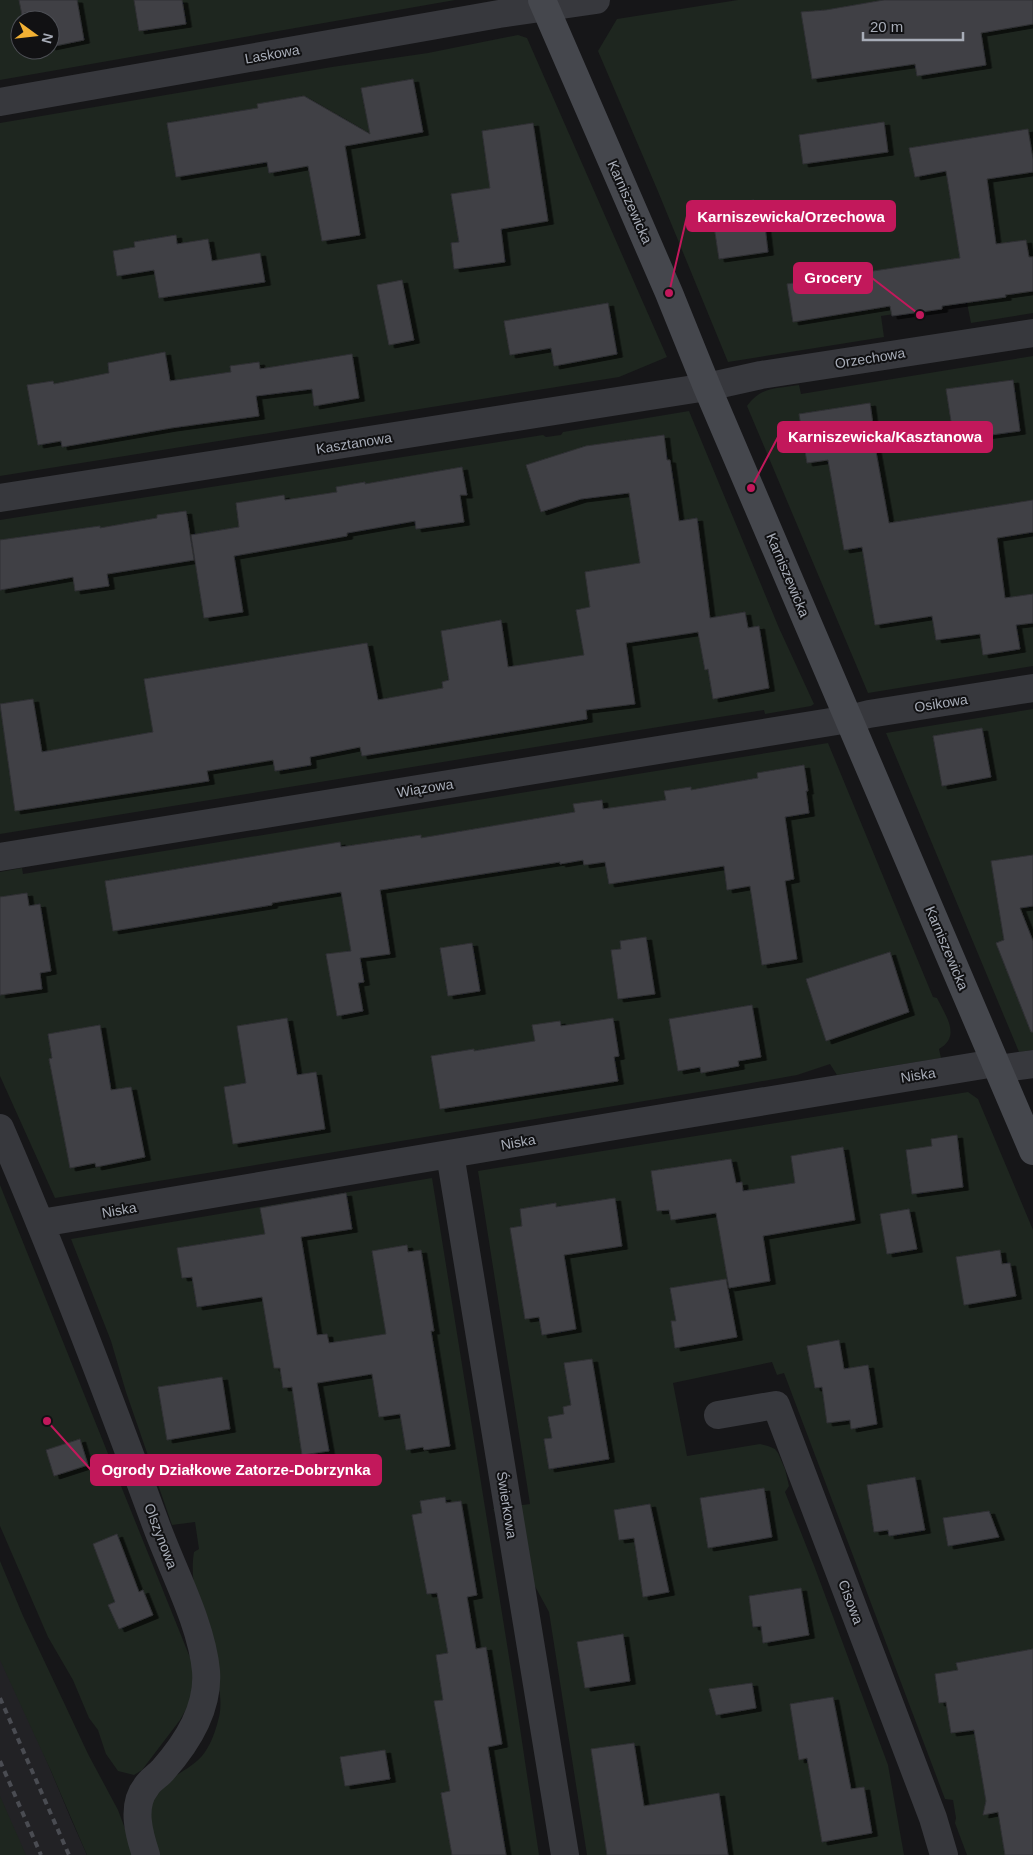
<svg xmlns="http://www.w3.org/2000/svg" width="1033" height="1855" font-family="Helvetica,sans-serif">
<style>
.built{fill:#222225}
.green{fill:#1e261f;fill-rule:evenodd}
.building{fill:#404145;stroke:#303034;filter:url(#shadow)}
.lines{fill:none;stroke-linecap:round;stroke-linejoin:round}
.street{stroke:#37383d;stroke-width:28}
.secondary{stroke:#45474d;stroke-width:28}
.rail{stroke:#4a4c52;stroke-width:4;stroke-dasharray:6 5;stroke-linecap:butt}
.labels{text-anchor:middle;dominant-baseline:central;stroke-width:4;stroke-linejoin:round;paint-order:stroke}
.street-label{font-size:14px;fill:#a8adb8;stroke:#111113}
.leader{fill:none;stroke:#c2185b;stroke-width:2}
.callout-dot{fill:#c2185b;stroke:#111113;stroke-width:2}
.callout{fill:#c2185b;stroke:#c2185b;stroke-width:2}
.callout-label{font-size:15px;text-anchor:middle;font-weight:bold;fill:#fff}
</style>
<defs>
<filter id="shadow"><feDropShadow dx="5.5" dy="3" stdDeviation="0" flood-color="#0009"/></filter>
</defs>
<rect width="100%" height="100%" fill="#161618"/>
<path class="built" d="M 0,1649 L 71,1819 L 87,1855 L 0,1855 Z"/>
<path class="green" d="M 0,0 L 455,0 L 0,80 ZM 20,20 L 50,20 L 50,50 L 20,50 Z
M 738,0 L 1033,0 L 1033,313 L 971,323 L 967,303 L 881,316 L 884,337 L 728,362 L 657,189 L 598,51 L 617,19 Z
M 518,35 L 527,38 L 667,357 L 619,377 L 0,476 L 0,123 L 332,67 L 428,53 Z
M 1033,356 L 1033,666 L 868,693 L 747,406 C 762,386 776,389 799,385 L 801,394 Z
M 689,411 L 779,628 L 814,704 L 811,706 L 765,714 L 764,710 L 726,716 L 0,834 L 0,520 L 543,435 L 546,437 L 561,435 L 563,432 Z
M 1033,709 L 1033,1050 L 1019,1052 L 886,733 Z
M 828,743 L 933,997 L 937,998 C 945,1015 962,1036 939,1049 L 941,1058 L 837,1075 L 830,1064 L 797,1075 L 723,1088 L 55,1198 L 0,1076 L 0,872 L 22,868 L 23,874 Z
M 968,1092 L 978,1099 L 1033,1230 L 1033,1855 L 967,1855 L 955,1823 L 956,1818 L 953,1800 L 945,1799 L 784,1373 L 777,1375 L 772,1362 L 673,1383 L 687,1456 L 760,1444 L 768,1446 L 775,1449 L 778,1453 L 785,1469 L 789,1486 L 785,1492 L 815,1568 L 888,1765 L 904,1855 L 587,1855 L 549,1612 L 493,1509 L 530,1504 L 478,1171 Z
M 432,1178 L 514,1688 L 539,1855 L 160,1855 C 149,1831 142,1806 164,1785 C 176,1773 195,1767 205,1752 C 212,1742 216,1729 219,1717 C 223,1700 218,1680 214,1664 C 205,1631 188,1586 194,1552 L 199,1549 L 195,1522 L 172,1525 L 126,1392 L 111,1341 L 71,1239 Z
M 0,1185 L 195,1670 L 190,1702 L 180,1720 L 142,1770 L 134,1775 L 118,1771 L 106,1754 L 98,1730 L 89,1718 L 73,1680 L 48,1637 L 0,1526 Z
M 0,1561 L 23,1616 L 66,1707 L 88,1754 L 118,1810 L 135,1855 L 87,1855 L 51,1771 L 0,1660 Z
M 0,1796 L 26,1855 L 0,1855 Z"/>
<path class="building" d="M 19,0 L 77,0 L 84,40 L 50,47 L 50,20 L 23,20 Z
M 134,0 L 182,0 L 186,24 L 139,31 Z
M 884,0 L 1033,0 L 1033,24 L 981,33 L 986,65 L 917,76 L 915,64 L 812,79 L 801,12 L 826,10 Z
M 413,79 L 423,132 L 345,146 L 360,235 L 322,241 L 308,166 L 269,173 L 267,162 L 176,177 L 167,123 L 258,108 L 257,104 L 304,96 L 370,134 L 361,88 Z
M 884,122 L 888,152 L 803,164 L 799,135 Z
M 533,123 L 548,221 L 501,229 L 505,262 L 454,269 L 451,243 L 459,242 L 451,194 L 490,188 L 482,131 Z
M 1028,129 L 1033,159 L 1033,172 L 987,179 L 996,244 L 1026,240 L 1029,257 L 1033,257 L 1033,291 L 1005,295 L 1006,297 L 942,306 L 942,309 L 892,316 L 890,306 L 793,322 L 787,284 L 960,258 L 946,171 L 915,177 L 909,148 Z
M 754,200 L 757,219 L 764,218 L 768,252 L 719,259 L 711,206 Z
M 176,235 L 177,244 L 208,239 L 212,261 L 260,253 L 265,282 L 159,298 L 154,270 L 117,276 L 113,251 L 135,247 L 134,242 Z
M 402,280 L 414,340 L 389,345 L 377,285 Z
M 608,303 L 617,354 L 554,366 L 551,348 L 510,355 L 504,321 Z
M 165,352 L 170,381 L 231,372 L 230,366 L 259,362 L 260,369 L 352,354 L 359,398 L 314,406 L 312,389 L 256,396 L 259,416 L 171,428 L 62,447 L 61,441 L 38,445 L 27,385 L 53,381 L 54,384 L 109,373 L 108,363 Z
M 1013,380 L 1020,431 L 954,440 L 946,389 Z
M 870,403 L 876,446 L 875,446 L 889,523 L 1033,500 L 1033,532 L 997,538 L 1005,598 L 1033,594 L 1033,623 L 1016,625 L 1020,649 L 983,655 L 980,634 L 936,640 L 932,616 L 875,625 L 862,547 L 844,550 L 828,460 L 807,463 L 799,414 Z
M 664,435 L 667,460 L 670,460 L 679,521 L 697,518 L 710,618 L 745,612 L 748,628 L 759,626 L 769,688 L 713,699 L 708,669 L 705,670 L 698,632 L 626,643 L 635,704 L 586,710 L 587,719 L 362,756 L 360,747 L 310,757 L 311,765 L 275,771 L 273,760 L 207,771 L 209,781 L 15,811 L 0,704 L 33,699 L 42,752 L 153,732 L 144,679 L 367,643 L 378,700 L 443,688 L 442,682 L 449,680 L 441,631 L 501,620 L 508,667 L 584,655 L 576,610 L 590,607 L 585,572 L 640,563 L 629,493 L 581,499 L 541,512 L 526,465 L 586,446 Z
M 462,467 L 467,495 L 460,495 L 464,522 L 416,529 L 415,521 L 347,533 L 347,536 L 234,556 L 243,612 L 204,618 L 191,535 L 239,527 L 236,503 L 284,495 L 285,500 L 337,492 L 336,487 L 365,482 L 365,484 Z
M 186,511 L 194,560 L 107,574 L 109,586 L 75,591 L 73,577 L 0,590 L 0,540 L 100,526 L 100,528 L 157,518 L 157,515 Z
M 982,728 L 991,777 L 942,786 L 933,736 Z
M 804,765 L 808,791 L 806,791 L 809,813 L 785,817 L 794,879 L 785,881 L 797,959 L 762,965 L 750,886 L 727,890 L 724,866 L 609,884 L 605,862 L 584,865 L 583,860 L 560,864 L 560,862 L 380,890 L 390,954 L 360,958 L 364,982 L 358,983 L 363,1011 L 337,1016 L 326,954 L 351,951 L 341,892 L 272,903 L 272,905 L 113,931 L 105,881 L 340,842 L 341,847 L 421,835 L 421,838 L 575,812 L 573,804 L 602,800 L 603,809 L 666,800 L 664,791 L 691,787 L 691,790 L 758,778 L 757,773 Z
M 1033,855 L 1033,906 L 1020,908 L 1033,941 L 1033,1032 L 1031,1032 L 996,943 L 1004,940 L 991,861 Z
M 27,893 L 29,906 L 40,904 L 51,971 L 40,973 L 42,989 L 0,995 L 0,897 Z
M 646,937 L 655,994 L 618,999 L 611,950 L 621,949 L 620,941 Z
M 472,943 L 480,991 L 448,996 L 440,948 Z
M 890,952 L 909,1012 L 826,1041 L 806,979 Z
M 752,1005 L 761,1057 L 738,1061 L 739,1066 L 701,1073 L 700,1067 L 678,1071 L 669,1019 Z
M 287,1018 L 297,1075 L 316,1072 L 325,1129 L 233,1144 L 224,1087 L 246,1083 L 237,1026 Z
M 613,1018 L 619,1056 L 614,1057 L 618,1081 L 440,1109 L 431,1056 L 474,1049 L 474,1051 L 535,1041 L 532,1025 L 560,1021 L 561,1026 Z
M 100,1025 L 111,1090 L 131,1087 L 145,1157 L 96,1167 L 95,1163 L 70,1168 L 49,1059 L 52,1058 L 48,1034 Z
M 957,1135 L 963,1187 L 912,1194 L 906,1150 L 932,1146 L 931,1139 Z
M 843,1147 L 855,1220 L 763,1236 L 770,1281 L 729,1288 L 716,1213 L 671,1220 L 669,1210 L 657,1211 L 651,1171 L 731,1159 L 736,1183 L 742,1182 L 743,1191 L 795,1183 L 791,1156 Z
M 346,1193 L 352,1229 L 301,1237 L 317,1335 L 327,1334 L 329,1343 L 386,1334 L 372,1251 L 407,1245 L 408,1252 L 421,1250 L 434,1331 L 431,1331 L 450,1446 L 424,1450 L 423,1447 L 406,1450 L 400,1414 L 379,1417 L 372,1374 L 317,1383 L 329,1451 L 302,1455 L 292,1387 L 283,1388 L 280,1368 L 274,1368 L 262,1297 L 197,1307 L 192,1277 L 182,1278 L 177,1248 L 265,1234 L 260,1208 Z
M 615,1198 L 622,1246 L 564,1255 L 576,1329 L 542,1335 L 539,1317 L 525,1319 L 510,1228 L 522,1226 L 520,1209 L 556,1203 L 556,1207 Z
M 909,1209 L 917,1249 L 887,1254 L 880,1214 Z
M 1000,1250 L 1002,1264 L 1010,1263 L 1016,1296 L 964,1305 L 956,1257 Z
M 726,1279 L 737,1337 L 675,1348 L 671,1321 L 676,1321 L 670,1288 Z
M 839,1340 L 844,1369 L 868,1365 L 877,1424 L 851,1429 L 850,1420 L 827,1423 L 822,1387 L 815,1388 L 807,1346 Z
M 592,1359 L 609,1459 L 549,1469 L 544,1439 L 552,1438 L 548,1417 L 564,1414 L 563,1407 L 571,1405 L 564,1363 Z
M 222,1377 L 230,1429 L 167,1440 L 158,1387 Z
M 80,1439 L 88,1465 L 54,1476 L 46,1450 Z
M 915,1477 L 925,1530 L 889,1536 L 888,1530 L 874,1532 L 867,1485 Z
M 764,1488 L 772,1537 L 708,1548 L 700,1498 Z
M 445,1497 L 446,1503 L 461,1501 L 477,1595 L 467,1597 L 476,1649 L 486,1647 L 502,1744 L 488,1747 L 506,1855 L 452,1855 L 449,1838 L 441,1793 L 450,1791 L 434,1701 L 443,1700 L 436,1655 L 448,1653 L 437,1593 L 427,1594 L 412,1515 L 422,1513 L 420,1501 Z
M 650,1504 L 669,1592 L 643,1597 L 634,1538 L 619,1540 L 614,1510 Z
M 989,1511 L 999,1537 L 948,1546 L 943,1518 Z
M 117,1534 L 139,1592 L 143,1590 L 153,1615 L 119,1629 L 108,1605 L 115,1602 L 93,1544 Z
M 801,1588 L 809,1635 L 763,1643 L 761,1626 L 753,1627 L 749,1596 Z
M 623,1634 L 630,1681 L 585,1688 L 577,1642 Z
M 1033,1649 L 1033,1855 L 1005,1855 L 998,1812 L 983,1815 L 986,1801 L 974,1730 L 951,1733 L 946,1702 L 939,1703 L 935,1674 L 958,1670 L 956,1663 Z
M 752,1683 L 756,1708 L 716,1715 L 709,1689 Z
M 833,1697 L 851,1789 L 864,1787 L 872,1833 L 822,1842 L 807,1758 L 799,1760 L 790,1704 Z
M 634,1743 L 644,1806 L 719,1793 L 728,1855 L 607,1855 L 591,1749 Z
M 385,1750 L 390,1779 L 345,1786 L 340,1757 Z"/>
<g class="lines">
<path class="street" d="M 0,102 L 499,14 L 596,0
M 0,498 L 707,387 L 761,375 L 1033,333
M 0,857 L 849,719 L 869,714 L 1033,688
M 998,1069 L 1033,1064
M 0,1128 C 56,1257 106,1389 155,1522 C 171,1567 202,1624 206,1671 C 209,1709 187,1743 163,1770 C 158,1776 150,1780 146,1787 C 131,1806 139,1834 146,1855
M 450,1154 L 565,1855
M 41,1223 L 609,1127 L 995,1063
M 718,1415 L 776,1405 L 933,1818 L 944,1855"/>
<path class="secondary" d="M 542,0 L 669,293 L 707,387 L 1033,1151"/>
<path class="rail" d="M 0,1698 L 69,1855
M 0,1761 L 41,1855"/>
</g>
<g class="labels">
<g class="street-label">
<text transform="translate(272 54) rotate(-10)">Laskowa</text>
<text transform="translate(630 202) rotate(66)">Karniszewicka</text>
<text transform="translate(870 358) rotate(-9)">Orzechowa</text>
<text transform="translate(354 443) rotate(-9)">Kasztanowa</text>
<text transform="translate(788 575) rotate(67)">Karniszewicka</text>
<text transform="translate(941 703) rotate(-9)">Osikowa</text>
<text transform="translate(425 788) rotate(-9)">Wiązowa</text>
<text transform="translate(947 948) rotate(67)">Karniszewicka</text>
<text transform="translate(918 1075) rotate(-9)">Niska</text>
<text transform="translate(518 1142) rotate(-10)">Niska</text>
<text transform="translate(119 1210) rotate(-10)">Niska</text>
<text transform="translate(507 1505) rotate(81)">Świerkowa</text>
<text transform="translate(161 1536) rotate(69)">Olszynowa</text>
<text transform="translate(851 1602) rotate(69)">Cisowa</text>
</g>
</g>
<path class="leader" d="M669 293L687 216M920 315L872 278M751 488L778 437M47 1421L91 1470"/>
<g class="callout-dot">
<circle cx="669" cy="293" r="5"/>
<circle cx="920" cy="315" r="5"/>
<circle cx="751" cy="488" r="5"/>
<circle cx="47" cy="1421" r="5"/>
</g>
<g class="callout">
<rect x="687" y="201" width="208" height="30" rx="5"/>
<rect x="794" y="263" width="78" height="30" rx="5"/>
<rect x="778" y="422" width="214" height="30" rx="5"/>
<rect x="91" y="1455" width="290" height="30" rx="5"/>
</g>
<g class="callout-label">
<text x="791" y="222">Karniszewicka/Orzechowa</text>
<text x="833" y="283">Grocery</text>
<text x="885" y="442">Karniszewicka/Kasztanowa</text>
<text x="236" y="1475">Ogrody Działkowe Zatorze-Dobrzynka</text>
</g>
<g transform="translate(35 35) rotate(105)"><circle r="24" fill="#111113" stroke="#4d4f55"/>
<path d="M0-4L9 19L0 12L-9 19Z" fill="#f2b134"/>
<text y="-8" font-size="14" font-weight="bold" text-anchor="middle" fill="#a8adb8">N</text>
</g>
<path d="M863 32v8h100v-8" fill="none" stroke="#a8adb8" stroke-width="2.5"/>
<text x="870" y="32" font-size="15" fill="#a8adb8" stroke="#111113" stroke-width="4" paint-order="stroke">20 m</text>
</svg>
